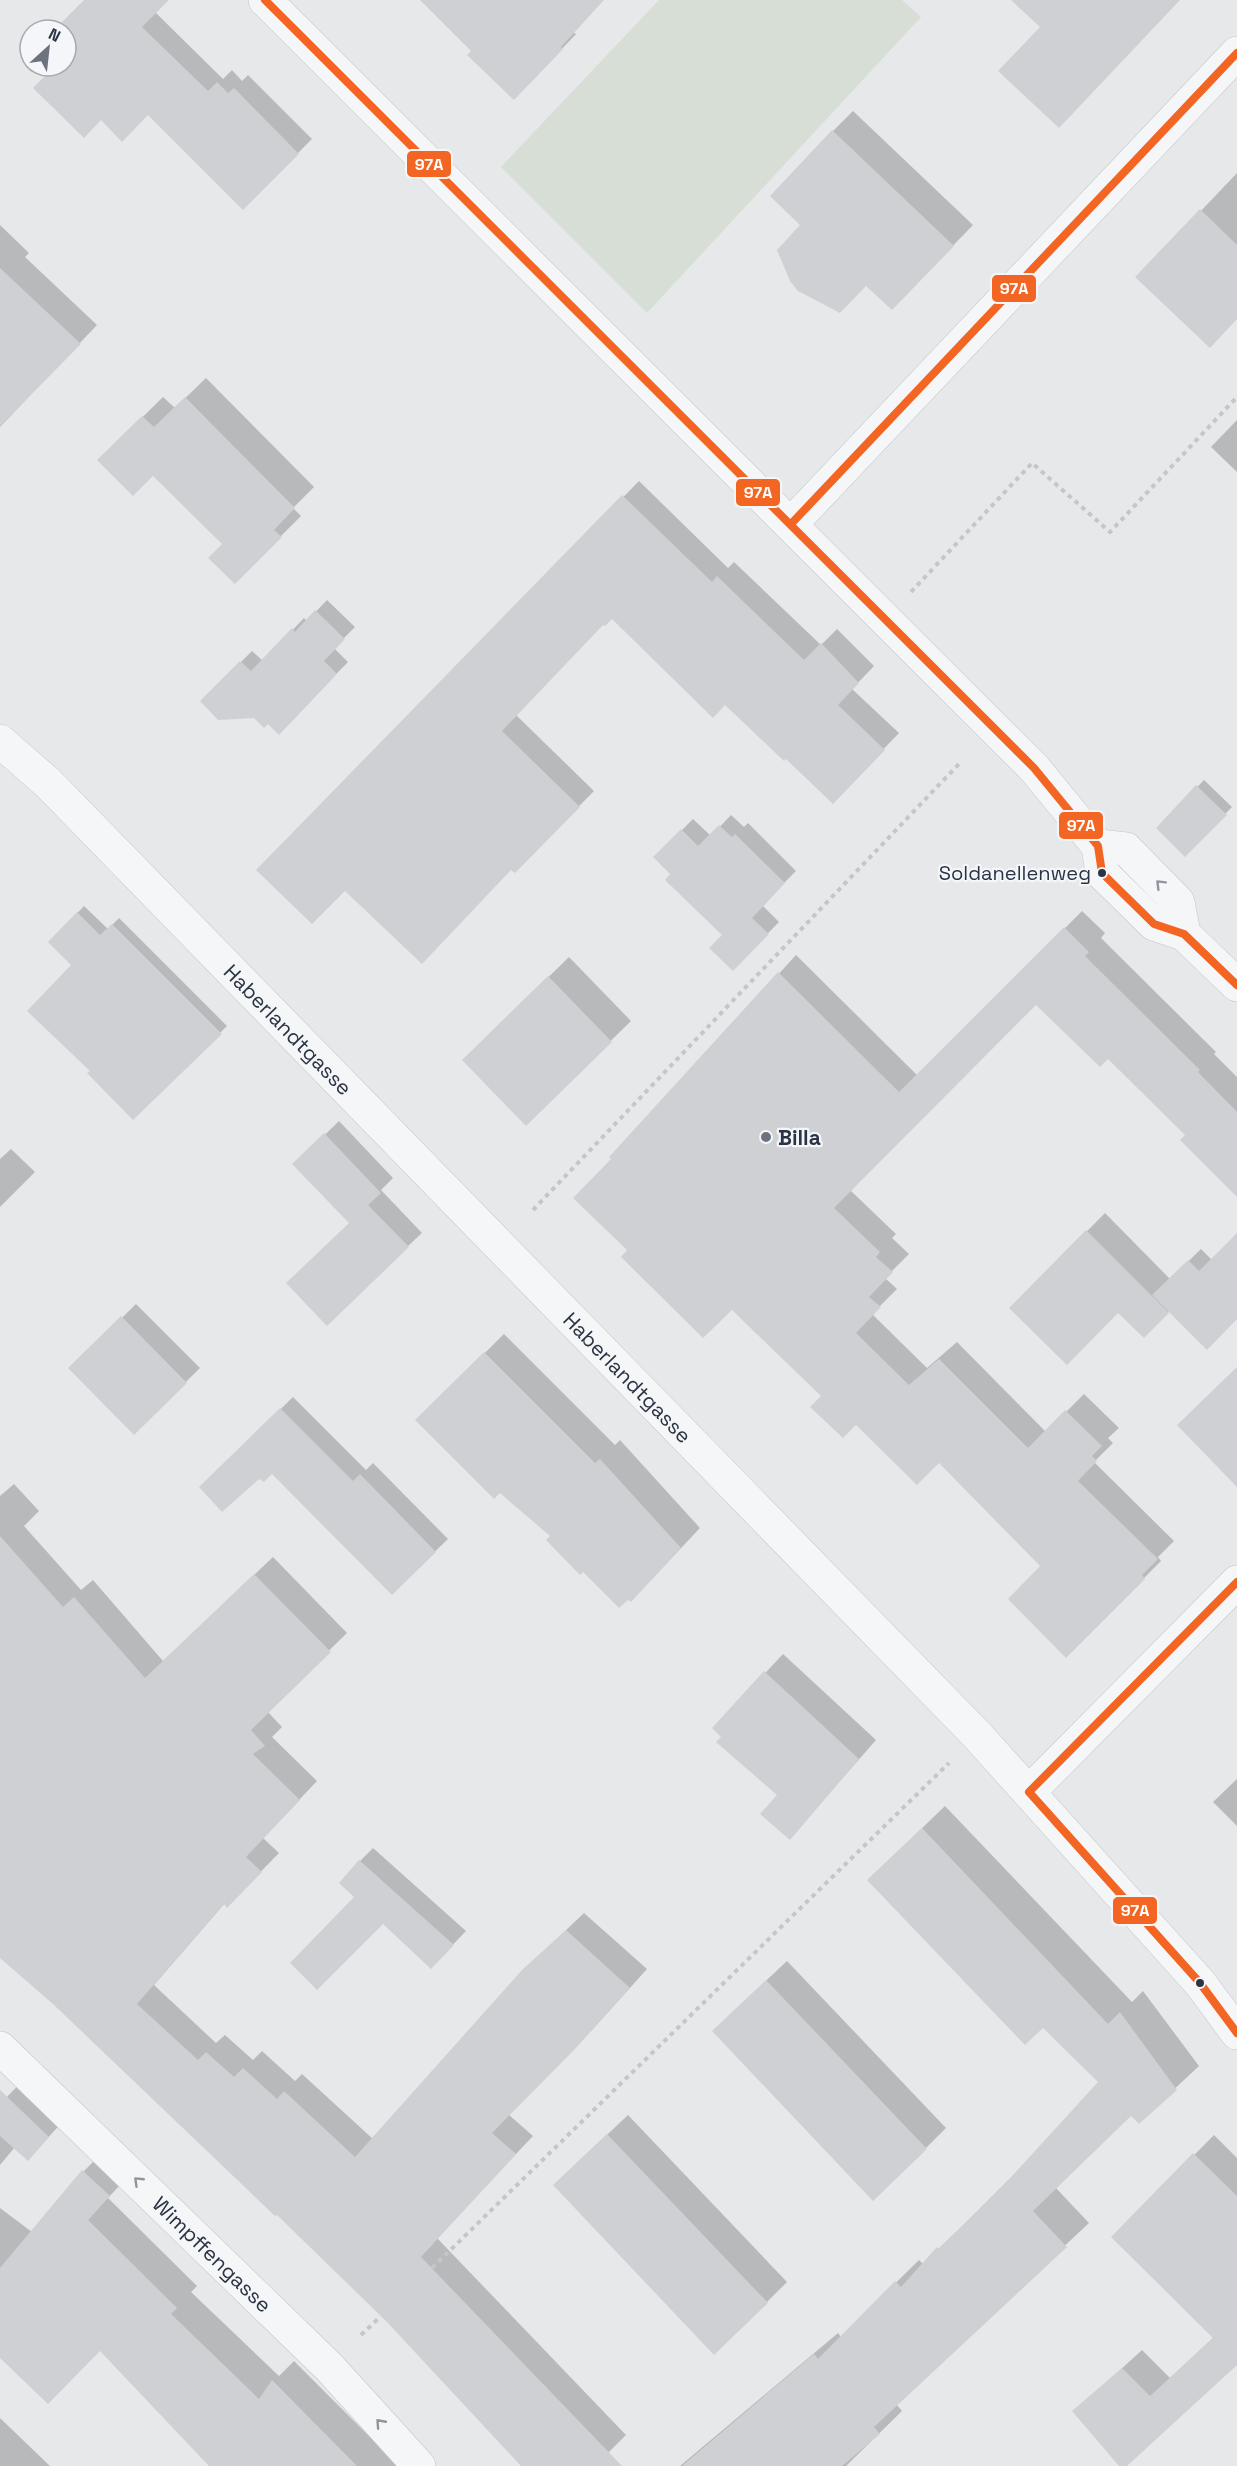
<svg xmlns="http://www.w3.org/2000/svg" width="1237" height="2466" font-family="'Space Grotesk',sans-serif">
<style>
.green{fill:#d6ded6}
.shadow{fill:#0003}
.building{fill:#ced0d3}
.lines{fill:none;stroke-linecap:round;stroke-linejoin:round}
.street-casing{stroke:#c4c6c8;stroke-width:34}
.path{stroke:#c5c6ca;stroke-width:4;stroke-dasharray:4.5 4.5;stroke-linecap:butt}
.street{stroke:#f5f6f7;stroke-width:33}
.bus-1-casing{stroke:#f4f6f9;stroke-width:12}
.bus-1{stroke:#f26522;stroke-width:8}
.oneway{stroke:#90959e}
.bus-dot{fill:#2b3445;stroke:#f4f6f9;stroke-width:2}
.poi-dot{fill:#6c737f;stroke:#f4f6f9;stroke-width:2}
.labels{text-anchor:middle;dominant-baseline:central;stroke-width:4.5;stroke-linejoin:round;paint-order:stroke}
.bus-label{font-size:20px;fill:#2b3445;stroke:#f4f6f9;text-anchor:end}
.street-label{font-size:21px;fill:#2b3445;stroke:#f4f6f9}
.poi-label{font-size:21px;font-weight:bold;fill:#2b3445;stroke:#f4f6f9;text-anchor:start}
.line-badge{stroke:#f4f6f9;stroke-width:2}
.badge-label{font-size:16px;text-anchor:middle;font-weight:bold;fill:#fff}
</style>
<rect width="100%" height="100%" fill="#e6e8ea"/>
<path class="green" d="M 659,0 L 902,0 L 921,17 L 647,313 L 501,167 Z"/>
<path class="shadow" d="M 86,0 L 167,0 L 155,12 L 223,79 L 232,70 L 242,81 L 248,75 L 312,139 L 243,208 L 148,113 L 53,70 L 49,66 L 66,66 L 66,30 L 57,30 Z
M 422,0 L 603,0 L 573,32 L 576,34 L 528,85 L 473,51 Z
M 853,111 L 973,225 L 912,288 L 867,284 L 802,225 L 833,131 Z
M 1237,173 L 1237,319 L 1138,277 Z
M 0,225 L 29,253 L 25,257 L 97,325 L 0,427 Z
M 206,378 L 314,487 L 293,508 L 301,516 L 235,582 L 224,544 L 153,474 L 99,460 L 163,397 L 175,408 Z
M 1237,420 L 1237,472 L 1211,447 Z
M 639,481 L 728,568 L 734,562 L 821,645 L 837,629 L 874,666 L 852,689 L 899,733 L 848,786 L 786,757 L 726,703 L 612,617 L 603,623 L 516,715 L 594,791 L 515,871 L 511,868 L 345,889 L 259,870 Z
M 327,600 L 355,627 L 334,648 L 348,662 L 279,732 L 268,722 L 255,717 L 202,701 L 252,651 L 263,661 L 304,618 L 307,621 Z
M 1204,780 L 1232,807 L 1185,855 L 1158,828 Z
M 731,815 L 744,827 L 748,823 L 796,871 L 762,905 L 779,922 L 733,969 L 724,935 L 672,874 L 655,857 L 693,819 L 711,836 Z
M 84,906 L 108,929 L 119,918 L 227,1026 L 133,1118 L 92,1071 L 73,965 L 50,942 Z
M 1082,911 L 1105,933 L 1101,938 L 1216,1052 L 1214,1054 L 1237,1077 L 1237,1195 L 1187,1135 L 1108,1057 L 1036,1003 L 850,1190 L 896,1234 L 892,1238 L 909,1254 L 885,1278 L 897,1289 L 872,1314 L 927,1368 L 957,1342 L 1046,1432 L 1084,1394 L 1119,1428 L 1108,1438 L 1113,1443 L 1094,1462 L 1174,1541 L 1158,1557 L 1161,1561 L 1066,1656 L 1042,1566 L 939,1461 L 856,1423 L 823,1396 L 732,1308 L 629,1250 L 612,1157 L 796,955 L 918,1076 Z
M 569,957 L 631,1021 L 526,1124 L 464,1060 Z
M 339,1121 L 393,1178 L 381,1190 L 422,1233 L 408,1246 L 351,1223 L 295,1164 Z
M 11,1149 L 35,1172 L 0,1207 L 0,1159 Z
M 1105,1213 L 1170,1279 L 1201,1249 L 1212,1260 L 1237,1235 L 1237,1317 L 1170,1310 L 1144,1336 L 1118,1311 L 1011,1308 Z
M 136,1304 L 200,1368 L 134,1433 L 71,1368 Z
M 504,1334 L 615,1445 L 620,1440 L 700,1528 L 650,1581 L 552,1536 L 417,1420 Z
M 293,1397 L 366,1470 L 373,1463 L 448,1539 L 392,1593 L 272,1472 L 259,1477 L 201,1487 Z
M 14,1484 L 39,1511 L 24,1526 L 81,1590 L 93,1580 L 163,1661 L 273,1557 L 347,1633 L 267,1711 L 282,1727 L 272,1737 L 317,1781 L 263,1838 L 279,1853 L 227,1906 L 225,1903 L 154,1985 L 216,2043 L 225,2035 L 253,2060 L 262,2051 L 295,2081 L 302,2074 L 373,2139 L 542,1953 L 584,1913 L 647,1969 L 592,2030 L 508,2114 L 533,2136 L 437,2238 L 626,2435 L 595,2466 L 523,2466 L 388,2321 L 277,2213 L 54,2003 L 0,1957 L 0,1496 Z
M 783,1654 L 876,1740 L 790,1838 L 779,1795 L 714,1728 Z
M 1237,1779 L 1237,1826 L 1213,1802 Z
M 945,1806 L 1132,2002 L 1143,1991 L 1199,2066 L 1139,2122 L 1131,2114 L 1055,2187 L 1089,2223 L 896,2404 L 902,2411 L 846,2466 L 680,2466 L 838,2333 L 841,2337 L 919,2260 L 923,2264 L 1014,2176 L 1100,2082 L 892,1857 Z
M 373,1848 L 466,1931 L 444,1954 L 356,1897 L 360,1861 Z
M 787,1961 L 946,2128 L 926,2148 L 734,2011 Z
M 28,2075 L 69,2115 L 28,2159 L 15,2147 L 0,2165 L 0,2093 L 5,2099 Z
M 628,2115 L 787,2282 L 767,2302 L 575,2165 Z
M 1214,2135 L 1237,2158 L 1237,2363 L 1125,2466 L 1121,2466 L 1074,2412 L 1142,2350 L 1170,2378 L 1214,2337 L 1113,2237 Z
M 105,2150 L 130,2174 L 108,2198 L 197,2286 L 191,2292 L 279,2376 L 294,2361 L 399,2466 L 212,2466 L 100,2349 L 0,2356 L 0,2208 L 32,2232 L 84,2171 Z
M 0,2418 L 50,2466 L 0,2466 Z"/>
<path class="building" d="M 84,0 L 169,0 L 142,27 L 208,91 L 217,82 L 228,93 L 234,88 L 299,154 L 243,210 L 148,115 L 122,142 L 101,120 L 84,138 L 33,88 L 51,70 L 47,66 L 66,66 L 66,30 L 54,30 Z
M 420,0 L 604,0 L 561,47 L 563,49 L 514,100 L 467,55 L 471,51 Z
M 1011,0 L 1180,0 L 1059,128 L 998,71 L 1040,27 Z
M 832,130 L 954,246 L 892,310 L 866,286 L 840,313 L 798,291 L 790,281 L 777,250 L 800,225 L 770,196 Z
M 1200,209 L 1237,245 L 1237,319 L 1210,348 L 1135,277 Z
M 0,268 L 81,344 L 0,426 Z
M 185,397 L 295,508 L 274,530 L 282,537 L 235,584 L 208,558 L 222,544 L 153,476 L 133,496 L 97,460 L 142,416 L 154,427 Z
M 622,495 L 712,582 L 717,576 L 804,660 L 821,643 L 859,683 L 838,705 L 885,750 L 833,804 L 786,759 L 784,761 L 725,705 L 713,718 L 612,619 L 605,626 L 603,625 L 502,731 L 580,807 L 515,873 L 511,870 L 422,964 L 345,891 L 312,924 L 256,870 Z
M 315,610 L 345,639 L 324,661 L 337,674 L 279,735 L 268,724 L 264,728 L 254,718 L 218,720 L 200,701 L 240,661 L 251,671 L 292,628 L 295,632 Z
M 1196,785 L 1227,815 L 1185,857 L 1156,828 Z
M 719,825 L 732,837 L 735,834 L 785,883 L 752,918 L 769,934 L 733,971 L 709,948 L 722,935 L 665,880 L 670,874 L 653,857 L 681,829 L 698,846 Z
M 77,912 L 100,935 L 112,924 L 222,1034 L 133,1120 L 87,1073 L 90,1071 L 27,1011 L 71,965 L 48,942 Z
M 1064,927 L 1089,952 L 1085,956 L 1200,1070 L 1198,1072 L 1237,1112 L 1237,1197 L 1180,1140 L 1185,1135 L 1108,1059 L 1100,1067 L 1036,1005 L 834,1208 L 880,1252 L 876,1257 L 893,1272 L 869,1297 L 881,1307 L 856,1333 L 909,1385 L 939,1359 L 1028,1448 L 1065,1410 L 1102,1446 L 1092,1456 L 1097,1461 L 1078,1481 L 1158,1559 L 1142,1575 L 1145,1579 L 1066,1658 L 1008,1599 L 1040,1566 L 939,1463 L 917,1485 L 856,1425 L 843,1438 L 810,1407 L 821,1396 L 732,1310 L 703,1338 L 621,1257 L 627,1250 L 573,1198 L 611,1159 L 609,1157 L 778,972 L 899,1092 Z
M 548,976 L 612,1042 L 526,1126 L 462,1060 Z
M 324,1133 L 381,1193 L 349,1223 L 292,1164 Z
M 368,1205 L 409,1247 L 327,1326 L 286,1283 Z
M 1086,1230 L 1169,1313 L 1144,1338 L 1118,1313 L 1067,1365 L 1009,1308 Z
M 1237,1233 L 1237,1319 L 1207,1350 L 1152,1295 L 1188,1260 L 1199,1271 Z
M 121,1316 L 187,1383 L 134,1435 L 68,1368 Z
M 484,1352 L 595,1463 L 600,1459 L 681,1548 L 631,1602 L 628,1600 L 619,1608 L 583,1572 L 580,1575 L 546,1540 L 550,1536 L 500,1493 L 494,1499 L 415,1420 Z
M 1237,1367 L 1237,1487 L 1177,1425 Z
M 280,1408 L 353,1481 L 360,1474 L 436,1552 L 392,1595 L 272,1474 L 264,1482 L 259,1479 L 222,1512 L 199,1487 Z
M 0,1536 L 63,1607 L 74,1597 L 145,1678 L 254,1574 L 331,1652 L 251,1730 L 265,1746 L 253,1754 L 300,1800 L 246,1857 L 262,1872 L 227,1908 L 224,1904 L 137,2004 L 198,2060 L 206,2052 L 234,2077 L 243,2068 L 277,2099 L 284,2091 L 355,2157 L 522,1970 L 566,1930 L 630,1988 L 574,2050 L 492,2133 L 516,2154 L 421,2257 L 622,2466 L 521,2466 L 387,2322 L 277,2215 L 275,2216 L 53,2004 L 0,1958 Z
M 764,1671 L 859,1759 L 790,1840 L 760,1814 L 777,1795 L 716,1742 L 721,1737 L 712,1728 Z
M 922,1828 L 1108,2024 L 1120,2012 L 1177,2090 L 1139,2124 L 1131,2116 L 1033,2211 L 1067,2247 L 874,2427 L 880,2434 L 842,2466 L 682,2466 L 814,2354 L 818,2359 L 895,2281 L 901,2287 L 937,2247 L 939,2249 L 1013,2175 L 1098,2082 L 1043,2028 L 1025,2045 L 867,1880 Z
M 359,1860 L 454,1945 L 431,1969 L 383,1924 L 317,1990 L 290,1963 L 354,1897 L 339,1883 Z
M 766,1980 L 927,2149 L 873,2201 L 712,2031 Z
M 0,2090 L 49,2137 L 28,2161 L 0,2136 Z
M 607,2134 L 768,2303 L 714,2355 L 553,2185 Z
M 1193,2153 L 1237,2196 L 1237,2365 L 1127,2466 L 1119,2466 L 1072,2411 L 1122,2368 L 1150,2396 L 1213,2338 L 1111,2237 Z
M 82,2170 L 110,2196 L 88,2220 L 177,2308 L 171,2314 L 259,2399 L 272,2380 L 357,2466 L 209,2466 L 100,2351 L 48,2404 L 0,2358 L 0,2268 Z"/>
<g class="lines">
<g class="street-casing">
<g id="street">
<path d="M 265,0 L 1034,768 L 1098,846 L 1102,873 L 1154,924 L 1184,934 L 1237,985"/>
<path d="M 791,524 L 1237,53"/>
<path id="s1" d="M 0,741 L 48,783 L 977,1735 L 1200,1983 L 1237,2033"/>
<path d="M 1098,846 L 1126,849 L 1178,902 L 1184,934"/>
<path d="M 1029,1792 L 1237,1582"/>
<path id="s2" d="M 0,2048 L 329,2367 L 419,2466"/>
</g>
</g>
<path class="path" d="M 911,592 L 1032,463 L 1110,532 L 1237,397
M 533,1210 L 959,764
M 432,2268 L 949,1763
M 361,2335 L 380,2317"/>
<use href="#street" class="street"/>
<g class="bus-1-casing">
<path id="bus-1" d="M 265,0 L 1034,768 L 1098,846 L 1102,873 L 1154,924 L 1184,934 L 1237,985
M 791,524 L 1237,53
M 1029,1792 L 1200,1983 L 1237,2033
M 1029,1792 L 1237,1582"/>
</g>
<use href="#bus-1" class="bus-1"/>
</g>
<defs><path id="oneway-chevron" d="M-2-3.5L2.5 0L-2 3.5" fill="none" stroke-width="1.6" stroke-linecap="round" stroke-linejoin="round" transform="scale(1.5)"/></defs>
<g class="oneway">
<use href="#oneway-chevron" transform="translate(1160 884) rotate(-135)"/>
<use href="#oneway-chevron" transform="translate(138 2181) rotate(-136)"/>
<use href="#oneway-chevron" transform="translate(380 2423) rotate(-132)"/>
</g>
<g class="bus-dot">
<circle cx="1102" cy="873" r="5"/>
<circle cx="1200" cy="1983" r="5"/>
</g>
<circle class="poi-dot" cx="766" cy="1137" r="6"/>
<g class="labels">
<g class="bus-label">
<text x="1091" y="873">Soldanellenweg</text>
</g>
<g class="street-label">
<text stroke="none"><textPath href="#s1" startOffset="408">Haberlandtgasse</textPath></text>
<text stroke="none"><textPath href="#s1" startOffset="894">Haberlandtgasse</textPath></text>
<text stroke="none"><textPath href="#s2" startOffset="296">Wimpffengasse</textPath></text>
</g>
<g class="poi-label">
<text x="778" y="1137">Billa</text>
</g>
</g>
<g class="line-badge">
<rect x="406" y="150" width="46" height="28" rx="6" fill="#f26522"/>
<rect x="991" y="274" width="46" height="29" rx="6" fill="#f26522"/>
<rect x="735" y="478" width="46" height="29" rx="6" fill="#f26522"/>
<rect x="1058" y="811" width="46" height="29" rx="6" fill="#f26522"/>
<rect x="1112" y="1896" width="46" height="29" rx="6" fill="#f26522"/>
</g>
<g class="badge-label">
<text x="429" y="170">97A</text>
<text x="1014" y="294">97A</text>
<text x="758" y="498">97A</text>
<text x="1081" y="831">97A</text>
<text x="1135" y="1916">97A</text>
</g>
<g transform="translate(48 48) rotate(27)"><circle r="28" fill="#f4f6f9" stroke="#a4a8b1" stroke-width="1.5"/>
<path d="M0-4.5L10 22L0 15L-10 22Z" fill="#6c737f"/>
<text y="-9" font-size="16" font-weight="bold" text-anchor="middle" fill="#2b3445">N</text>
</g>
</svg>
